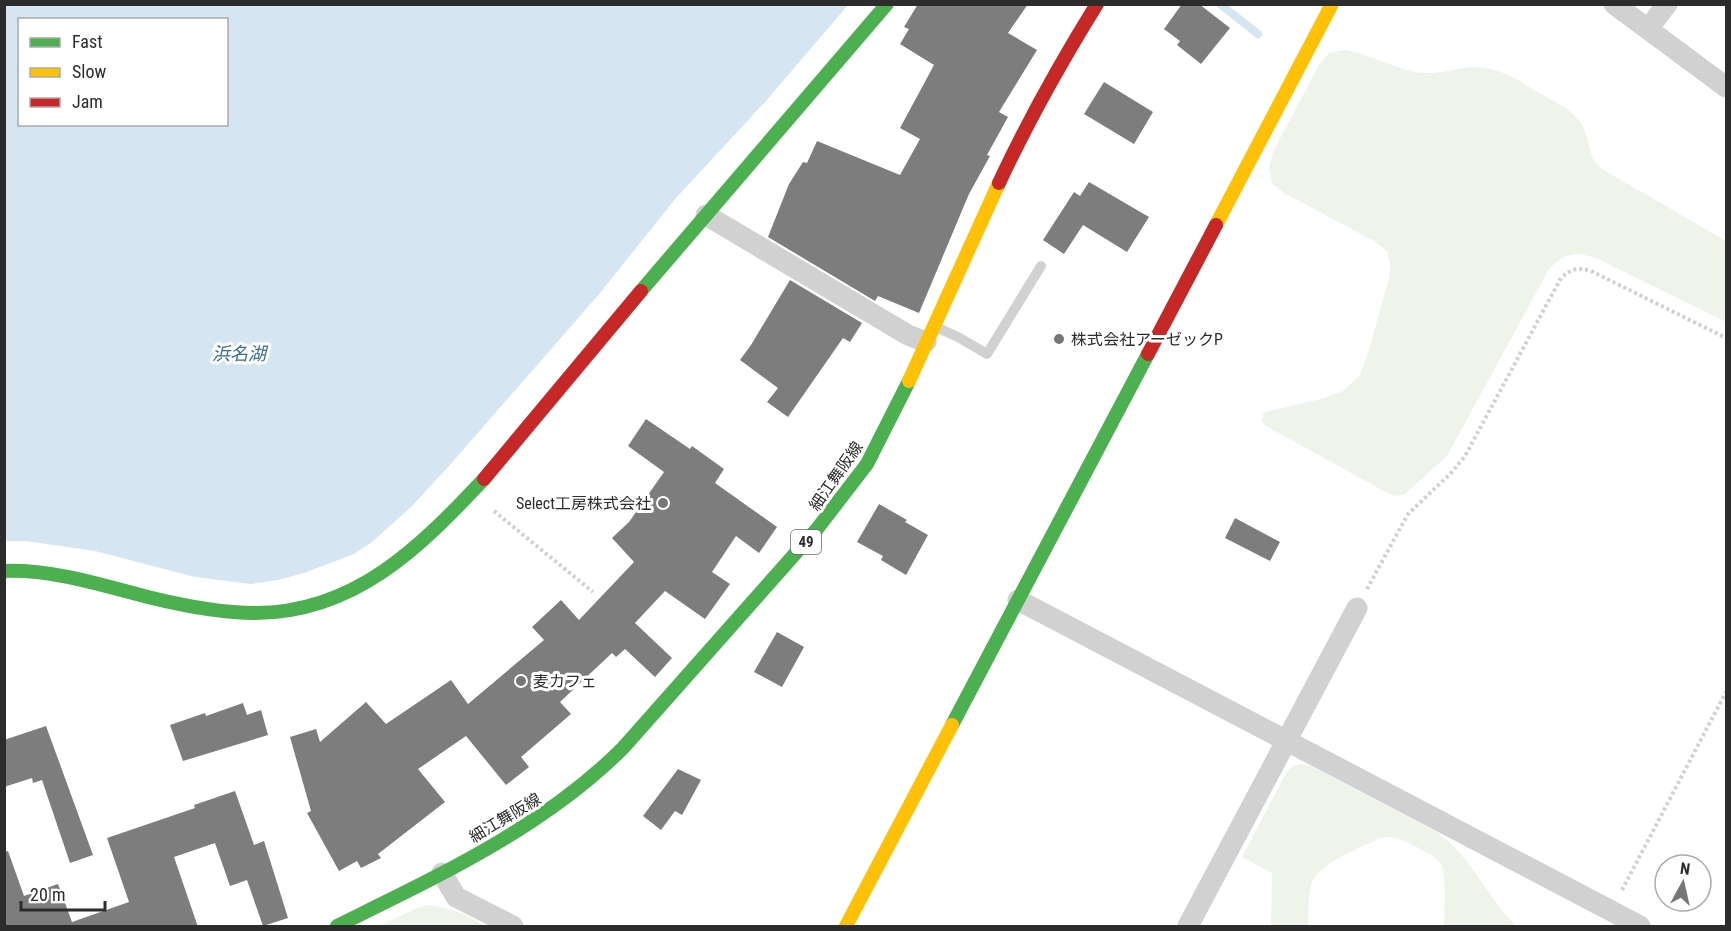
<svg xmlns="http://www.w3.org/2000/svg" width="1731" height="931" font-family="'Roboto Condensed','Noto Sans JP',sans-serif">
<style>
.green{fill:#eff4ea}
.water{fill:#d5e6f2;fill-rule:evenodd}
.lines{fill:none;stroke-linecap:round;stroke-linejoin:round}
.stream{stroke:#d5e6f2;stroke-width:8}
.building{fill:#7d7d7d}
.path{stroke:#d1d1d1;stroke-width:4;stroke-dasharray:3 3;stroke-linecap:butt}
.lane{stroke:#d1d1d1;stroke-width:10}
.street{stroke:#d1d1d1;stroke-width:21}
.fast{stroke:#4caf50;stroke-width:14}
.slow{stroke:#ffc107;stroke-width:14}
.jam{stroke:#c62828;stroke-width:14}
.poi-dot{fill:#767676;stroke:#fff;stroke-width:2}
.labels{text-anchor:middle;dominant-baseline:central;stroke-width:6;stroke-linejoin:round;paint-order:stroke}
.shield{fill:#fff;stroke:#6b6b6b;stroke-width:1.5}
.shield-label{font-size:15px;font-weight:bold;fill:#2c2c2c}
.poi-label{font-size:16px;fill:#2c2c2c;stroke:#fff;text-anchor:start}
.street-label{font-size:16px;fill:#2c2c2c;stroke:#fff}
.water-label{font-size:18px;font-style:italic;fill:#376d90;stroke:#fff}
</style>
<rect width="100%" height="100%" fill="#fff"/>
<path class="green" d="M 1345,50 C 1370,54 1391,67 1415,72 C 1435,76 1455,68 1475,67 C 1501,67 1524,84 1546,97 C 1555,102 1566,107 1573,114 C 1595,134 1582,152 1602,169 L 1726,241 L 1726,322 L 1596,258 C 1574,251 1565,253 1549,269 L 1447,456 L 1405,494 L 1394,496 L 1382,490 L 1266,426 L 1262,421 L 1263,414 L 1269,411 L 1321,399 L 1343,391 L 1360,375 L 1369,350 L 1389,278 L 1390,264 L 1387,251 L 1374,241 L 1286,194 L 1273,185 L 1269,169 L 1273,152 L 1319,65 L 1329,53 Z
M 1301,764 L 1311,766 L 1435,831 C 1471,855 1486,896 1516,926 L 1444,926 C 1444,911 1448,873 1439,862 C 1433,854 1423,851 1415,846 C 1403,840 1394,835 1380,838 C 1363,847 1320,863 1313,880 C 1307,894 1309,911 1308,926 L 1271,926 L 1272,873 L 1242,857 L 1287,771 L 1293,766 Z
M 429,905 C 448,907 469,915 484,926 L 379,926 L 417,908 Z"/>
<path class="water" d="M 5,4 L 848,4 L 848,5 L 765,102 L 676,198 L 600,293 L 449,466 L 411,507 L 372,542 L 354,554 L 304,573 L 278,580 L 251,584 L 195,577 L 95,551 L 26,541 L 5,541 ZM 20,20 L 226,20 L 226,124 L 20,124 Z"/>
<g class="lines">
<path class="stream" d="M 1220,4 L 1258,34"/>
</g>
<path class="building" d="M 918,4 L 1028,4 L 1008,33 L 1037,50 L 999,112 L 1008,117 L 987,155 L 990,156 L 969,194 L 919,313 L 878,296 L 875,301 L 768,237 L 789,184 L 803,162 L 807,163 L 817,141 L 900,175 L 920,139 L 900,128 L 934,65 L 900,44 L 909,29 L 904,27 Z
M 1182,4 L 1199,4 L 1230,28 L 1201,64 L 1177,45 L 1180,41 L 1164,29 Z
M 1104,82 L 1153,112 L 1134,144 L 1084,114 Z
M 1089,182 L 1149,217 L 1127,252 L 1083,225 L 1064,254 L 1043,240 L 1074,192 L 1080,196 Z
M 790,280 L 862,323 L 850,342 L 843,338 L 788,417 L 767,402 L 778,388 L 740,360 L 751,345 Z
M 646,419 L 690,449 L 692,446 L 724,469 L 715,483 L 777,527 L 759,553 L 736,536 L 712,572 L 730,584 L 705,619 L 665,591 L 635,623 L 672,658 L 655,677 L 625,649 L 616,657 L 612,653 L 560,702 L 571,714 L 521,757 L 529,767 L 506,785 L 466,736 L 418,769 L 445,802 L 378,854 L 381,858 L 361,868 L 357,861 L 339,871 L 307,813 L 311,811 L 290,737 L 316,729 L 320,742 L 366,702 L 386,724 L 451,680 L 468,704 L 544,640 L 532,627 L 561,600 L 579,620 L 634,562 L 612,538 L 629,522 L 664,472 L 628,446 Z
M 879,504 L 907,520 L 905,522 L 928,535 L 906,575 L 881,560 L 883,556 L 857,542 Z
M 1235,518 L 1280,542 L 1270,561 L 1225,538 Z
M 777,632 L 804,647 L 782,687 L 754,672 Z
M 243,703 L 247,715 L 261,710 L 268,735 L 183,761 L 170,725 L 205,713 L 206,716 Z
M 46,726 L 93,855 L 70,863 L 42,780 L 33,783 L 32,778 L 4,787 L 4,740 Z
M 678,769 L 701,780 L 682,815 L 675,811 L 661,830 L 643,816 Z
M 235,791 L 254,845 L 264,841 L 288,918 L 263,926 L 247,880 L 230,886 L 215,843 L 174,857 L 198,927 L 4,927 L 4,852 L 8,851 L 24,896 L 58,884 L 72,922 L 129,902 L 107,838 L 195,808 L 194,805 Z"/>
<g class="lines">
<path class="path" d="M 494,511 L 593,592
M 1367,589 L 1408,514 L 1451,473 L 1465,456 L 1561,278 C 1571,269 1577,267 1591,271 L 1726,338
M 1622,890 L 1726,692"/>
<path class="lane" d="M 936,327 L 958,337 L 987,354 L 1041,266"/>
<path class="street" d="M 1614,4 L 1726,87
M 1648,29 L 1667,4
M 706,215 L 908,335 L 926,342
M 1018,600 L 1640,926
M 442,873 L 456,897 L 513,926
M 1188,926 L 1357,608"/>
<path class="fast" d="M 641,291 L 887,4
M 4,571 C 54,569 104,586 152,598 C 185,606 221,613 255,613 C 355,613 420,547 484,479
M 952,725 L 1148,354
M 337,926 C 438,876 543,828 623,748 L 817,529 L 867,464 L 909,381"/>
<path class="slow" d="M 1216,225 L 1332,4
M 909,381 L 999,183
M 846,926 L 952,725"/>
<path class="jam" d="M 999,183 C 1028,121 1061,62 1097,4
M 1148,354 L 1216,225
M 484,479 L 641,291"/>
</g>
<g class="poi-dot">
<circle cx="1059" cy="339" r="6"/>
<circle cx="663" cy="503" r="6"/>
<circle cx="521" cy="681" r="6"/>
</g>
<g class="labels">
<rect class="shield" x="791" y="530" width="30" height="24" rx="4.5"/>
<g class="shield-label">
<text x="806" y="542">49</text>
</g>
<g class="poi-label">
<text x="1071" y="339">株式会社アーゼックP</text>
<text x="651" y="503" text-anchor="end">Select工房株式会社</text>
<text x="533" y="681">麦カフェ</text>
</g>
<g class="street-label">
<text transform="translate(836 476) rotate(-55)">細江舞阪線</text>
<text transform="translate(505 818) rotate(-31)">細江舞阪線</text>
</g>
<g class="water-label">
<text x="239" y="353">浜名湖</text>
</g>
</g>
<rect width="1731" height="931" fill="none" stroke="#2c2c2c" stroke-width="12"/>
<rect x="18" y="18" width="210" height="108" fill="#ffffff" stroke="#ababab" stroke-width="1.5"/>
<rect x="30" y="38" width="30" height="9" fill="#4caf50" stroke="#ababab" stroke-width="1.5"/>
<text x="72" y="48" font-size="18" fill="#2c2c2c">Fast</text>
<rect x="30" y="68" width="30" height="9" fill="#ffc107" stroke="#ababab" stroke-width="1.5"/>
<text x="72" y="78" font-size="18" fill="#2c2c2c">Slow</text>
<rect x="30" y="98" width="30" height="9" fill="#c62828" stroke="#ababab" stroke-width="1.5"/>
<text x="72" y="108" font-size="18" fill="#2c2c2c">Jam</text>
<g transform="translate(1683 883) rotate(8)"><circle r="28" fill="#ffffff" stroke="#ababab" stroke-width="1.5"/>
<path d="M0-4.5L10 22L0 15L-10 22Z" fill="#767676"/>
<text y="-9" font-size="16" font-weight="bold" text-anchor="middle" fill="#2c2c2c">N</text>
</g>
<path d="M21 901v9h84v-9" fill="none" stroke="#2c2c2c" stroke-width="3"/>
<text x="30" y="901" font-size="18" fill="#2c2c2c" stroke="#ffffff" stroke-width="4.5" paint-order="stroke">20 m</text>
</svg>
